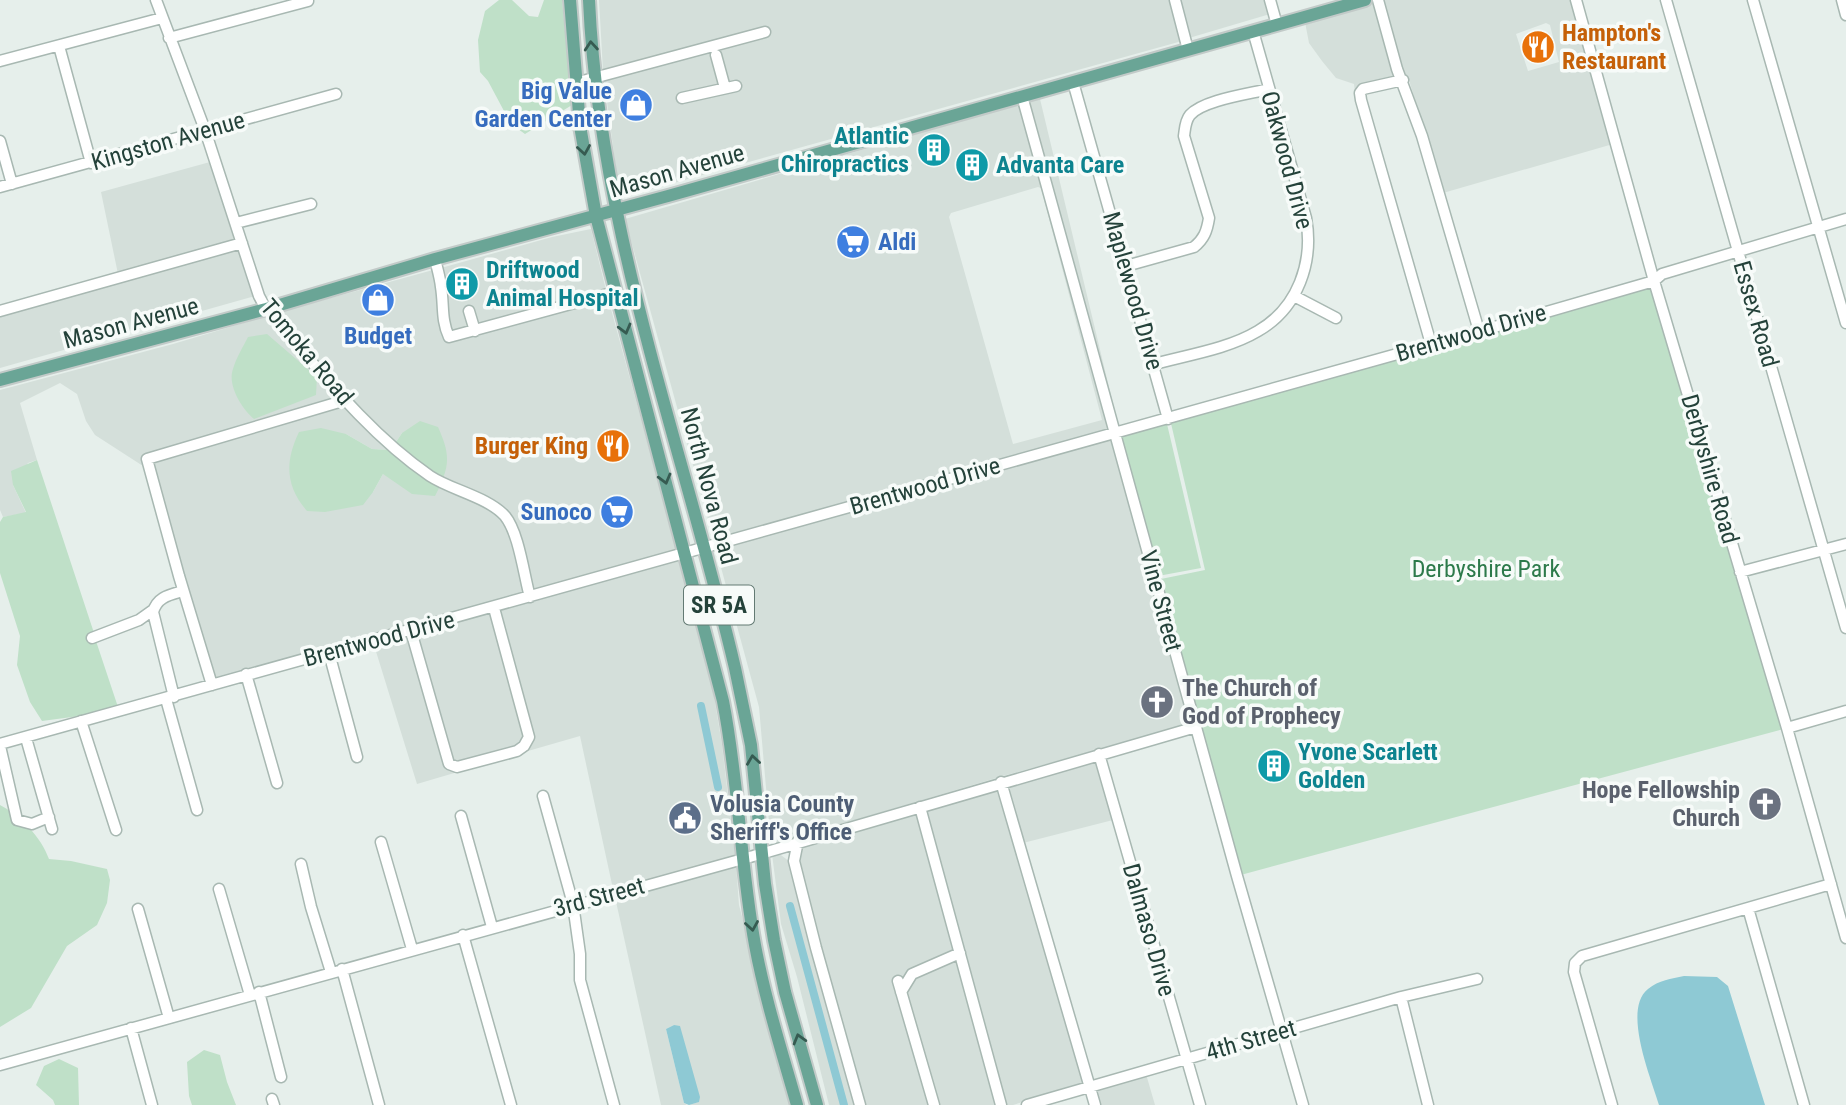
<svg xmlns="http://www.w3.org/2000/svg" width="1846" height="1105" font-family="'Roboto Condensed',sans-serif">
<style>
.built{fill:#d4dfda;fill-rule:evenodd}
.green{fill:#bfe0c8}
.water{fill:#8ec9d4}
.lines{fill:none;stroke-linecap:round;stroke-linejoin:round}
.canal{stroke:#8ec9d4;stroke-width:8}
.minor-casing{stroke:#a8b8b2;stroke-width:13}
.major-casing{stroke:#c2cac8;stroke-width:16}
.minor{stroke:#fff;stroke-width:10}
.major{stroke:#6aa596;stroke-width:12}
.oneway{stroke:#365b51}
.labels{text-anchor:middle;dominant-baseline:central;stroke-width:7;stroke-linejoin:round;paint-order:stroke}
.shield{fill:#f7fbf9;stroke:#637a73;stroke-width:2}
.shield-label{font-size:23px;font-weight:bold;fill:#24423a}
.food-label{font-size:24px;font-weight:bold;fill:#c56008;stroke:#f7fbf9;text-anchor:start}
.shop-label{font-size:24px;font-weight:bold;fill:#366cbe;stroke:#f7fbf9;text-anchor:end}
.culture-label{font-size:24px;font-weight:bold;fill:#0d838f;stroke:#f7fbf9;text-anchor:start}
.street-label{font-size:24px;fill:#24423a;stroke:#f7fbf9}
.park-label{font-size:24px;fill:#2d7a4b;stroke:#f7fbf9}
.worship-label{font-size:24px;font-weight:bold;fill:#5b616d;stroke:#f7fbf9;text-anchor:start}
.service-label{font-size:24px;font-weight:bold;fill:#4e5e75;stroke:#f7fbf9;text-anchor:start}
</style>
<rect width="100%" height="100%" fill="#e6efeb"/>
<path class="built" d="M 599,0 L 1171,0 L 1182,41 L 620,198 L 604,80 L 769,35 L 767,27 L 603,71 ZM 718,50 L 727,83 L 739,81 L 740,89 L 679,103 L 678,95 L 720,85 L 712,53 Z
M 1179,0 L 1266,0 L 1270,14 L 1189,38 Z
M 1385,0 L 1572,0 L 1613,144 L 1443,193 L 1409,80 L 1407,80 L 1400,67 L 1382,1 ZM 1546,23 L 1550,25 L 1559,62 L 1528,71 L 1516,34 Z
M 1375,3 L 1396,77 L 1355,94 L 1354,84 L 1336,78 L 1322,61 L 1309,43 L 1305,22 Z
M 1040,99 L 1119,429 L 1028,102 Z
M 1020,104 L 1110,431 L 714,541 L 625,219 ZM 1038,187 L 1041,188 L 1102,420 L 1013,444 L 949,217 L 951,213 Z
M 210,162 L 237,240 L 118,274 L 101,192 Z
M 591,229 L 606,290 L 477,326 L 471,306 L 464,309 L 470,328 L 451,332 L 447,324 L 441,268 L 552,237 Z
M 240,248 L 255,296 L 0,368 L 0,315 Z
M 433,270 L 438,289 L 437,307 L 440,326 L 448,343 L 608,298 L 677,551 L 532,592 L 508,513 L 443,478 L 402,433 L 396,442 L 384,432 L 349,398 L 276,313 Z
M 267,316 L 338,398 L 143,456 L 149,480 L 143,466 L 95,435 L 86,421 L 77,394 L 60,383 L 20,403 L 37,460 L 28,463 L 13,485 L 26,513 L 3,517 L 0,510 L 0,390 L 173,344 Z
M 345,405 L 390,450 L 372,449 L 346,434 L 373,492 L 383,474 L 440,486 L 483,507 L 502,519 L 510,535 L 525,594 L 215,680 L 182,575 L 152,462 Z
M 1112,439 L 1191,724 L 1003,776 L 771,845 L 759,707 L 716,549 Z
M 679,560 L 713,690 L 722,745 L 735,856 L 613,889 L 580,736 L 521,753 L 528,748 L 499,611 Z
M 491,613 L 525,737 L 516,747 L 457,763 L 452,760 L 416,634 Z
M 408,636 L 445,765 L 478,766 L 417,784 L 374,645 Z
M 1096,759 L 1113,820 L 1023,843 L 1006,785 Z
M 999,787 L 1085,1083 L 1013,1105 L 1005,1105 L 925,810 Z
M 918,812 L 997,1105 L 938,1105 L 900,976 L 893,979 L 930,1105 L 864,1105 L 847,1048 L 798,862 L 801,845 Z
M 777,852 L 790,862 L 856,1105 L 829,1105 L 797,977 L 781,924 L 772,854 Z
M 736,865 L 739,905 L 791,1105 L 689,1105 L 698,1102 L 674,1025 L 666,1029 L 684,1103 L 687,1105 L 661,1105 L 615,897 Z
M 1146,1074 L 1155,1105 L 1099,1105 L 1094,1089 Z"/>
<path class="green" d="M 499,0 L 512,0 L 529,16 L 538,17 L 544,0 L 562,0 L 572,105 L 525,134 L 511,124 L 488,81 L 480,72 L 478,40 L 485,11 Z
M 1654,281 L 1787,728 L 1237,876 L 1156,580 L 1205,570 L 1170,419 Z
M 267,334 L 317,377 L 316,395 L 254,419 C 242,409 227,385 233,369 C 236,358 243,347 248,337 Z
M 420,421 L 438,427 C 446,445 451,459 443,478 L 433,473 L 396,442 L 402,433 Z
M 1167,424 L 1201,568 L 1158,576 L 1121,437 Z
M 321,428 L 346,434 L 372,449 L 390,450 L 440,486 L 435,496 L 412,494 L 383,474 L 373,492 L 363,505 L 325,512 L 307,511 C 285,486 285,461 299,432 Z
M 37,460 L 94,633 L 87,636 L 89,643 L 96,641 L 118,707 L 87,715 L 42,721 L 30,702 L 17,665 L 20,636 L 0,573 L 0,522 L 3,517 L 26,512 L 13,485 L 11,471 Z
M 0,805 C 21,816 41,837 49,859 L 71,861 L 107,869 L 110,880 L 107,903 L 97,925 L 67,946 L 31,1008 L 0,1027 Z
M 204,1050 L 220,1055 L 227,1082 L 236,1105 L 192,1105 L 189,1096 L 187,1062 Z
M 59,1059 L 78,1068 L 79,1105 L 55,1105 L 53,1100 L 36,1085 L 44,1066 Z"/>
<path class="water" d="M 1684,976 L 1717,977 L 1728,986 L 1765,1105 L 1659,1105 C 1651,1078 1622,1009 1648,989 C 1659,980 1671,979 1684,976 Z
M 674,1025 L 680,1026 L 700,1097 L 699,1102 L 689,1105 L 684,1103 L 666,1029 Z"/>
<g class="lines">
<path class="canal" d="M 701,706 L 718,787
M 790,906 L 844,1105"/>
<g class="minor-casing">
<path id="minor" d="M 156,0 L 205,130 L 259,296 L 266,309 C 317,367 366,432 430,476 C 451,490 488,497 505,516 C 519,533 524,576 530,597
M 1175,0 L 1188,50
M 1270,0 L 1277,25
M 1378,0 L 1397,69 L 1422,136 L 1479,331
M 1576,0 L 1654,281 L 1787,728 L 1846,938
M 1666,0 L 1846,628
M 1753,0 L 1846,323
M 1842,0 L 1846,15
M 169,38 L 308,1
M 59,46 L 91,163
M 716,55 L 725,88
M 0,61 L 162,18
M 1403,80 L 1363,89 L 1360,93 L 1361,100 L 1431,344
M 1073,82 L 1168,419
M 575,83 L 765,32
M 1022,96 L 1237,876 L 1303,1105
M 682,98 L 736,86
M 0,141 L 12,184
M 0,187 L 336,94
M 236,223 L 311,204
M 435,259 C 437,268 440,277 441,287 C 444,305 441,320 449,337 L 615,292
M 1126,266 L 1194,247 C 1204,239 1207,231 1209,218 L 1184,136 C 1185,129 1185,121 1190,115 C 1203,100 1249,94 1269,89
M 1294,296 L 1336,318
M 0,311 L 242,243
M 469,311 L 475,331
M 1154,364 C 1187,355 1228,349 1258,331 C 1298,308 1314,262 1306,218 L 1253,31
M 1740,572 L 1846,544
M 411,631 L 449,764 L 457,767 L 517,751 L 524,746 L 529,737 L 494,608
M 92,638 L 139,620 L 153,610
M 329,653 L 357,757
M 246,674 L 277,783
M 212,685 L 179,576 L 147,459 L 346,400
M 174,697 L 153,612 C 157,597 169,595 183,591
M 166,699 L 197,810
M 81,721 L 116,830
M 1787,728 L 1846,711
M 26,738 L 52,829
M 0,744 L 1512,322 L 1654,281 L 1662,274 L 1846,219
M 0,746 L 17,820 L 32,824 L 49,817
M 1099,754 L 1200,1105
M 1001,782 L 1095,1105
M 543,796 L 573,904 L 580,954 L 580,980 L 614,1105
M 920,807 L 1001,1105
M 461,816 L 492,927
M 798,841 L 794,861 L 816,948 L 860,1105
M 381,842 L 412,949
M 301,864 L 311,907 L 331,972
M 219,889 L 250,995
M 1748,908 L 1804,1105
M 138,909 L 169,1018
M 463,935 L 511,1105
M 342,969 L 379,1105
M 898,981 L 934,1105
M 259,992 L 281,1077
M 901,992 L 912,974 L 960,953
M 1401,997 L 1428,1105
M 131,1028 L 152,1105
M 0,1065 L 743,859 L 1196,727
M 272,1099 L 274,1105
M 1027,1105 L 1401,997 L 1477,979
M 1612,1105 L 1574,972 L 1575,963 L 1582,956 L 1831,884"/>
</g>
<g class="major-casing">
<path id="major" d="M 570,0 L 580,126 L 596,216 L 723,701 C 739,782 740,864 755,945 C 765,999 782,1052 797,1105
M 589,0 C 599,230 683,446 735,668 L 751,745 L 765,884 L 774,940 L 785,992 L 817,1105
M 0,380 L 266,309 L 435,259 L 668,196 L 1365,0"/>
</g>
<use href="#minor" class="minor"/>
<use href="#major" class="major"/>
</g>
<defs><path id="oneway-chevron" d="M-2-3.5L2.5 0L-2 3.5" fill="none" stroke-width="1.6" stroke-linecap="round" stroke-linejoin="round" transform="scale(1.75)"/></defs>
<g class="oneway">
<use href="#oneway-chevron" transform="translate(591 46) rotate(-95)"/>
<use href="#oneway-chevron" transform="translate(584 150) rotate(81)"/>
<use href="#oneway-chevron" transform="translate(625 329) rotate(75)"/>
<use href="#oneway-chevron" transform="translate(665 479) rotate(75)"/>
<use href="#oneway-chevron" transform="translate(753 760) rotate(-98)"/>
<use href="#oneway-chevron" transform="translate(752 926) rotate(81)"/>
<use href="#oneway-chevron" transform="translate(799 1039) rotate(-106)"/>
</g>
<defs>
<g id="restaurant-disc" transform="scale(1.75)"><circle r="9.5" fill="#e8710a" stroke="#f7fbf9"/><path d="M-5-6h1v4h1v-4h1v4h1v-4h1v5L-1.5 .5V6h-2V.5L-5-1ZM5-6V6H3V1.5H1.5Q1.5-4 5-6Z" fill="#fff"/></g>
<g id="shop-disc" transform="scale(1.75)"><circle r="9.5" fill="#3f7fe0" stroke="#f7fbf9"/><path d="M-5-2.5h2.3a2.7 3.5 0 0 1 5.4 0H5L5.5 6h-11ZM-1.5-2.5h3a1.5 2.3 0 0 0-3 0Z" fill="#fff"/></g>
<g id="building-disc" transform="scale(1.75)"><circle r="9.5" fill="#0f9aa8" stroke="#f7fbf9"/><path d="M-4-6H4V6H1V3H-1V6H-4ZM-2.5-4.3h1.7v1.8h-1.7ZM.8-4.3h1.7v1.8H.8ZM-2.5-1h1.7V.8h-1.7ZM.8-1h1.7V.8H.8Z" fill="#fff"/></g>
<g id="supermarket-disc" transform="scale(1.75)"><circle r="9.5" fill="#3f7fe0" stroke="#f7fbf9"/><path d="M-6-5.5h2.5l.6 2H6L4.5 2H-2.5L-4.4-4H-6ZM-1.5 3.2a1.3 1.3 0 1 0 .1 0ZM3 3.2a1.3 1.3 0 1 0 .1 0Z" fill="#fff"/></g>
<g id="church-disc" transform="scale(1.75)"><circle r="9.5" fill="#6b7280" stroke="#f7fbf9"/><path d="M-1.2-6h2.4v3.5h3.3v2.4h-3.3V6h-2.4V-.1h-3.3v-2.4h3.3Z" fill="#fff"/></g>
<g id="civic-disc" transform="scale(1.75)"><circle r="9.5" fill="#5c6f8a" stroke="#f7fbf9"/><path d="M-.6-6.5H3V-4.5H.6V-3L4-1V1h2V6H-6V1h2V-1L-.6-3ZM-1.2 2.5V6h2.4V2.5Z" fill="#fff"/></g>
</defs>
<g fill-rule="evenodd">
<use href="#restaurant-disc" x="1538" y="47"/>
<use href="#shop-disc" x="636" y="105"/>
<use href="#building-disc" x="934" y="150"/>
<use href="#building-disc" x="972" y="165"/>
<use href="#supermarket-disc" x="853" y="242"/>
<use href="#building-disc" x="462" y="284"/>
<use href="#shop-disc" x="378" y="300"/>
<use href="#restaurant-disc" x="613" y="446"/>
<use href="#supermarket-disc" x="617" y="512"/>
<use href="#church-disc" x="1157" y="702"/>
<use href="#building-disc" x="1274" y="766"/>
<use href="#church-disc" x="1765" y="804"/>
<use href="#civic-disc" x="685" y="818"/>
</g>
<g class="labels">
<rect class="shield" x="684" y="585.5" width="70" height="39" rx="5"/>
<g class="shield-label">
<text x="719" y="605">SR 5A</text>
</g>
<g class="food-label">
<text x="1562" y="33">Hampton's<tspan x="1562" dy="28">Restaurant</tspan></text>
<text x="588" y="446" text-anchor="end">Burger King</text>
</g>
<g class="shop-label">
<text x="612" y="91">Big Value<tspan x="612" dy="28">Garden Center</tspan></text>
<text x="878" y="242" text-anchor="start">Aldi</text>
<text x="378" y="336" text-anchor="middle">Budget</text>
<text x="592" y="512">Sunoco</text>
</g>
<g class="culture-label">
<text x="909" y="136" text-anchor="end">Atlantic<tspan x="909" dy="28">Chiropractics</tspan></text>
<text x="996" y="165">Advanta Care</text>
<text x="486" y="270">Driftwood<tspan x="486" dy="28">Animal Hospital</tspan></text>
<text x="1298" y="752">Yvone Scarlett<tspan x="1298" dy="28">Golden</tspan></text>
</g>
<g class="street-label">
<text transform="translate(168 141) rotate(-16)">Kingston Avenue</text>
<text transform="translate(1287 160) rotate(75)">Oakwood Drive</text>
<text transform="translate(677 171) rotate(-16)">Mason Avenue</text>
<text transform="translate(1133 291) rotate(74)">Maplewood Drive</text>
<text transform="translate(1756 314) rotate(74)">Essex Road</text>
<text transform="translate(131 323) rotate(-15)">Mason Avenue</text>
<text transform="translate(1471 333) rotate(-16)">Brentwood Drive</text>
<text transform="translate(307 352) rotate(50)">Tomoka Road</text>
<text transform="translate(1710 469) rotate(74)">Derbyshire Road</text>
<text transform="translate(709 486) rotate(75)">North Nova Road</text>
<text transform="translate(925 486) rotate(-16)">Brentwood Drive</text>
<text transform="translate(1161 601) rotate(75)">Vine Street</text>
<text transform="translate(379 639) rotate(-15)">Brentwood Drive</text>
<text transform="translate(599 897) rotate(-15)">3rd Street</text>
<text transform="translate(1149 930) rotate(74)">Dalmaso Drive</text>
<text transform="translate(1251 1040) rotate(-16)">4th Street</text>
</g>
<g class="park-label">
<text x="1486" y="569">Derbyshire Park</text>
</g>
<g class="worship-label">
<text x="1182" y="688">The Church of<tspan x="1182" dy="28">God of Prophecy</tspan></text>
<text x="1740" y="790" text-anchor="end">Hope Fellowship<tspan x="1740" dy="28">Church</tspan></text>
</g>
<g class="service-label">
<text x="710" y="804">Volusia County<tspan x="710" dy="28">Sheriff's Office</tspan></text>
</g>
</g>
</svg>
